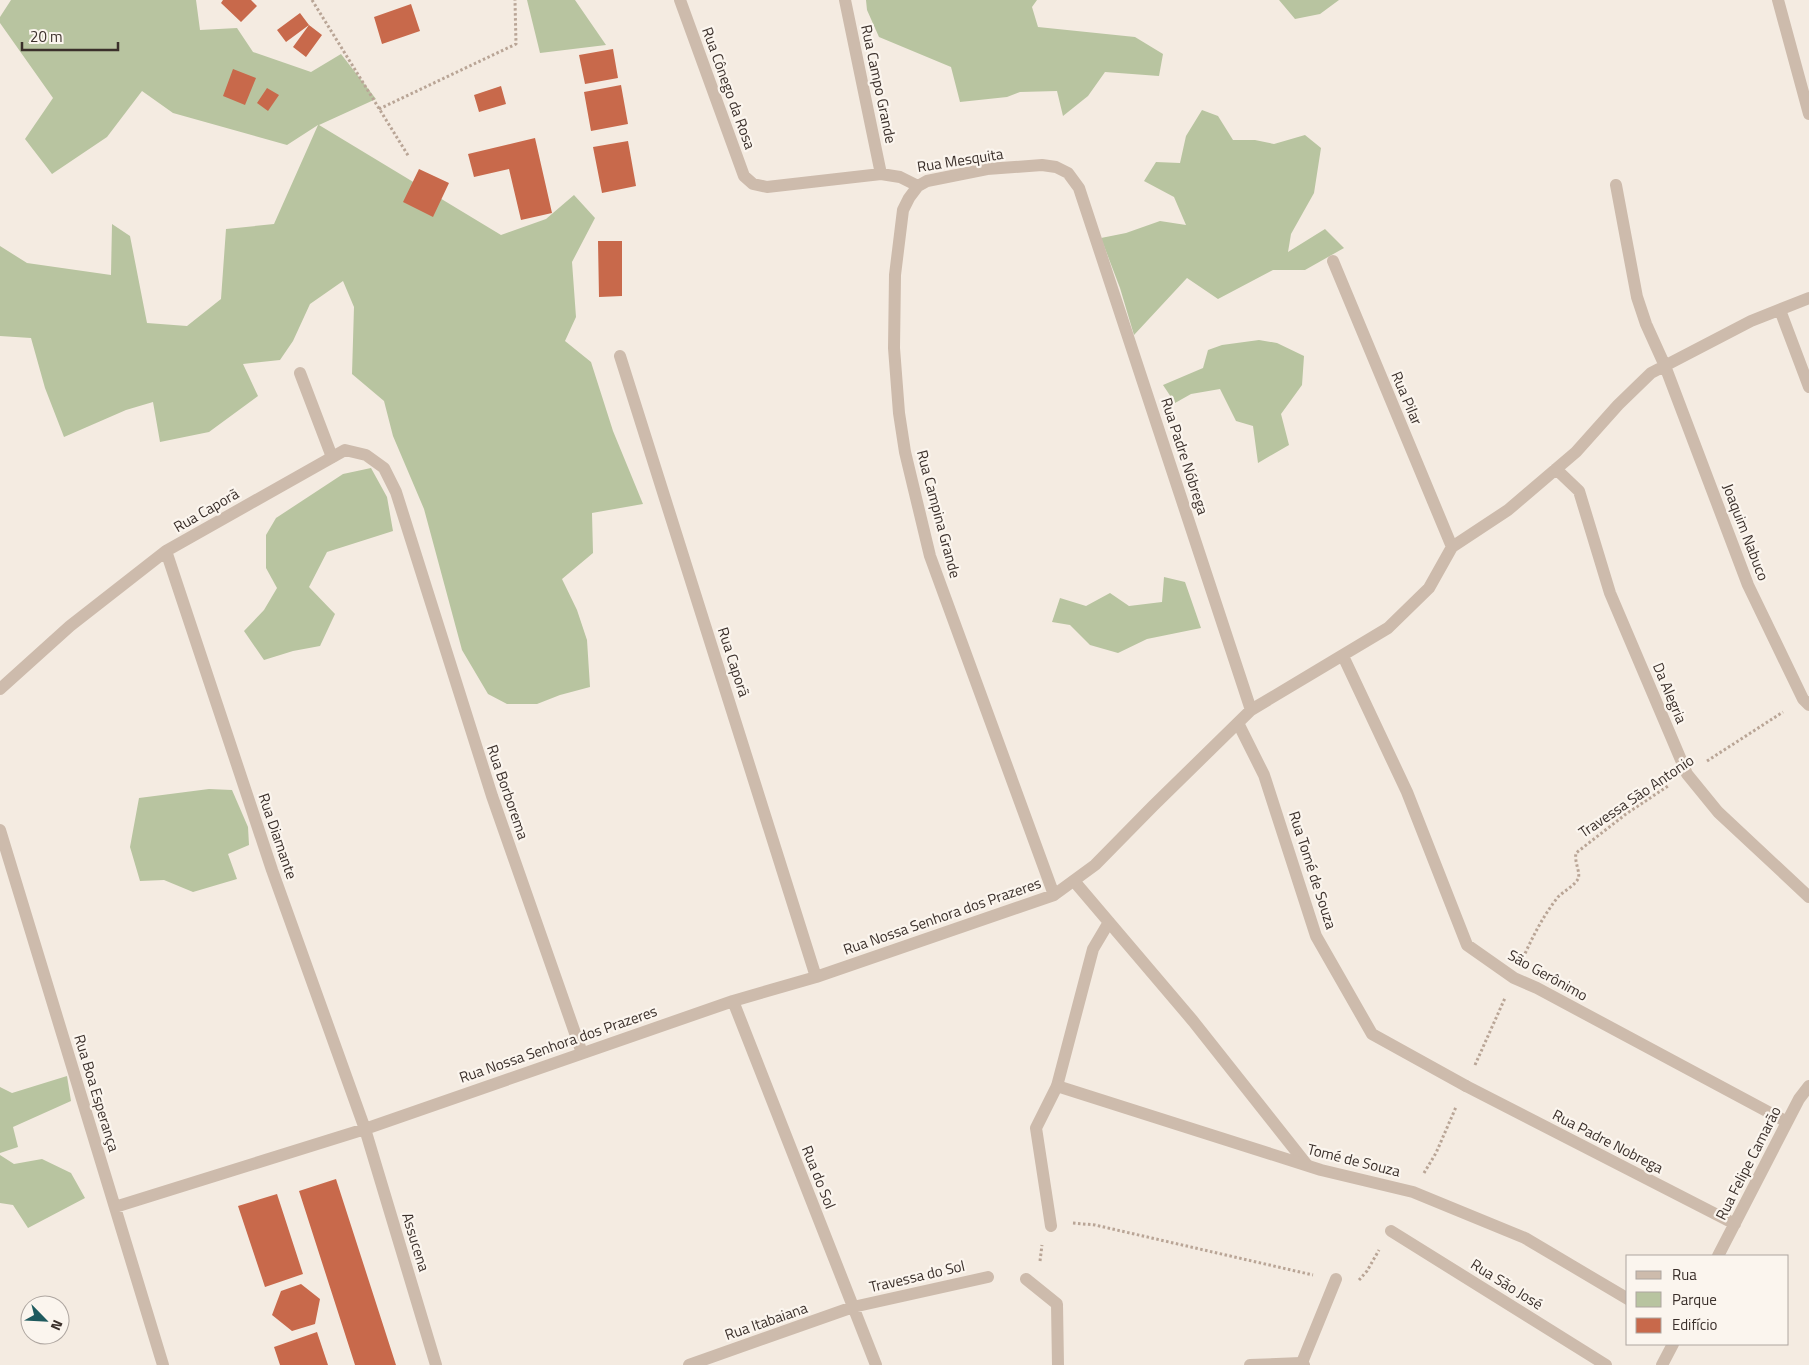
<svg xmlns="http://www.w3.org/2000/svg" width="1809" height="1365" font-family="'Titillium Web',sans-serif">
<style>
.green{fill:#b8c4a0}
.building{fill:#c8694b}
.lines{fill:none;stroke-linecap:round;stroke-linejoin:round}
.path{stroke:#b9a596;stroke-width:3;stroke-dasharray:2.5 2.5;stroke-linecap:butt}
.lane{stroke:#cdbbac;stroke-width:12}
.street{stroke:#cdbbac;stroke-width:12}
.labels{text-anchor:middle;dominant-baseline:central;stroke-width:4.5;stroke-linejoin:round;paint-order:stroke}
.street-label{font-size:15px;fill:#3b302b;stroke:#fbf5ee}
</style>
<rect width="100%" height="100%" fill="#f4ebe1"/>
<path class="green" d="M 11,0 L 196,0 L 200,30 L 237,28 L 253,52 L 311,72 L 341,54 L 376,99 L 319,125 L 501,235 L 546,219 L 574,195 L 595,218 L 572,262 L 576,317 L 565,341 L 591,362 L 613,431 L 643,504 L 592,513 L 593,553 L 562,579 L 577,610 L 587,640 L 590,687 L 560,695 L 537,704 L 507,704 L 488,694 L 462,650 L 424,509 L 393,436 L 384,401 L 352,374 L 354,307 L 343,281 L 310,304 L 293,341 L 280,360 L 243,364 L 258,396 L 209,432 L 160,442 L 153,402 L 126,410 L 64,437 L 45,388 L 31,338 L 0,336 L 0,246 L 27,263 L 111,275 L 112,224 L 130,236 L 147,323 L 187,326 L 221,299 L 226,229 L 274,224 L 318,125 L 287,145 L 173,113 L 142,91 L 107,137 L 52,174 L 25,139 L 53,98 L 0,23 L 0,17 Z
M 527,0 L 575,0 L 606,45 L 540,53 Z
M 866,0 L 1037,0 L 1032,7 L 1038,27 L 1135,37 L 1163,54 L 1159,76 L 1105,72 L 1088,96 L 1063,116 L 1057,91 L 1020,92 L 1007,97 L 960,102 L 951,67 L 879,37 L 867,10 Z
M 1279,0 L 1339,0 L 1320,14 L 1295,19 Z
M 1202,110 L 1218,116 L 1233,140 L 1255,140 L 1274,144 L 1305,135 L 1321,148 L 1314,193 L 1291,234 L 1288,252 L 1325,229 L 1344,248 L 1305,270 L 1273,270 L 1218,299 L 1187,278 L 1134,335 L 1120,288 L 1101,238 L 1126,233 L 1160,221 L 1186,225 L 1174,197 L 1144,181 L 1156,162 L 1180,163 L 1186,136 Z
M 1259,340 L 1277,343 L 1304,356 L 1302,385 L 1281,414 L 1289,445 L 1258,463 L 1253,426 L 1236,421 L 1220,389 L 1191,394 L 1175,403 L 1163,385 L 1203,368 L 1208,350 L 1222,345 Z
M 371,468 L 387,497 L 393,531 L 327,552 L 309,587 L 335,614 L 320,646 L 293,651 L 264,660 L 244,631 L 264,610 L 277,588 L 266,568 L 266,535 L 276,518 L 343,474 Z
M 1164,577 L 1185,582 L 1201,628 L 1147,639 L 1118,653 L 1090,645 L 1070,625 L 1052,622 L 1060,598 L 1086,606 L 1110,593 L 1129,606 L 1162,602 Z
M 209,789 L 232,790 L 248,827 L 249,845 L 228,854 L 237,879 L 193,892 L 164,880 L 140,881 L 130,847 L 139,798 Z
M 67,1076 L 71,1101 L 13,1127 L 18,1147 L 0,1153 L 0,1087 L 12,1093 Z
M 0,1155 L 14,1164 L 42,1159 L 71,1173 L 85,1198 L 28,1228 L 13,1205 L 0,1203 Z"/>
<path class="building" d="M 223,0 L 251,0 L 257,6 L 241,22 L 221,3 Z
M 411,4 L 420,31 L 382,44 L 374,17 Z
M 300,13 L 309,25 L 286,42 L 277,30 Z
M 309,25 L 322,35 L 306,57 L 293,47 Z
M 613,49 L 618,78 L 585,84 L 579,55 Z
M 233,69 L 256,78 L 245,105 L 223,96 Z
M 621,85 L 628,124 L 591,131 L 584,92 Z
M 501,86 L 506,104 L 479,112 L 474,95 Z
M 267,88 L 279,95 L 268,111 L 257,103 Z
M 535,138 L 552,213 L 521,220 L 509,169 L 474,177 L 468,154 Z
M 628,141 L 636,186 L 602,193 L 593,147 Z
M 419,169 L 449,183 L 433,217 L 403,202 Z
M 598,241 L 622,241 L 622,296 L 599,297 Z
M 336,1179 L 396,1365 L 355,1365 L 299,1191 Z
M 277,1194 L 303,1274 L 265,1287 L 238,1206 Z
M 301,1284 L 320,1299 L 315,1324 L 292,1331 L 272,1315 L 281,1291 Z
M 317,1332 L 328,1365 L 280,1365 L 274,1347 Z"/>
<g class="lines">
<path class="path" d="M 312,0 L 409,157
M 379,109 L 516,44 L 515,0
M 1707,761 L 1783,712
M 1523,958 C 1533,936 1543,916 1558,897 C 1564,891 1574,886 1578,879 C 1581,873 1574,862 1576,853 L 1626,814 L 1668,786
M 1475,1065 L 1505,998
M 1424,1173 L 1436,1153 L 1456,1107
M 1073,1223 L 1095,1225 L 1313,1275
M 1040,1261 L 1042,1245
M 1359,1280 L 1367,1271 L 1379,1250"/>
<path class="lane" d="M 300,373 L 332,457
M 1238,723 L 1264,775 L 1316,936 L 1372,1034 L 1466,1086
M 1074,881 L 1193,1021 L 1307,1165
M 1051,1226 L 1036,1128 L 1057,1086 L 1093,949 L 1109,922
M 1391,1231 L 1606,1365
M 1026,1279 L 1057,1304 L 1058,1365
M 1301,1365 L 1336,1279"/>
<path class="street" d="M 680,0 L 744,176 L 753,184 L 767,187 L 881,174 L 900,177 L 918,186
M 845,0 L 881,174
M 1778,0 L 1809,114
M 1616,185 L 1637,297 L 1646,324 L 1665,366 L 1748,585 L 1803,699 L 1809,705
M 1333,261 L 1452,547
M 1780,310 L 1809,387
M 620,356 L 816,977
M 1556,469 L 1579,491 L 1610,593 L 1687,774 L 1718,812 L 1809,897
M 166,551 L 272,870 L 365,1129 L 436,1365
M 1343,656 L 1407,792 L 1467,945 L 1514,978 L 1537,988 L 1787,1122
M 0,689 L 70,626 L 166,551 L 345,450 L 366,455 L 384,468 L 396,492 L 492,796 L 582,1053
M 0,830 L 163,1365
M 1054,895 L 930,556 L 905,452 L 899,413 L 894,348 L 895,275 L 903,210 L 909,198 L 918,186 L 927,181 L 987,169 L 1042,165 L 1056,167 L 1068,173 L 1079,188 L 1251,710
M 733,1001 L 876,1365
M 1057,1086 L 1321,1170 L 1413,1192 L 1525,1238 L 1628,1299
M 1466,1086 L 1735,1224
M 115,1207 L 365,1129 L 733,1001 L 816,977 L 1054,895 L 1095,865 L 1153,806 L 1251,710 L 1388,628 L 1429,588 L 1452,547 L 1508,510 L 1576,452 L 1618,405 L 1651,373 L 1751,321 L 1809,298
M 1718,1256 L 1799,1099 L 1809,1086
M 689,1365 L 853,1307 L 988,1277
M 1250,1365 L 1301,1363 L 1304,1365
M 1662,1365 L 1673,1344"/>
</g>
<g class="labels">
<g class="street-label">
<text transform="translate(879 84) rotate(78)">Rua Campo Grande</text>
<text transform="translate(729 88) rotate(70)">Rua Cônego da Rosa</text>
<text transform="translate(960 160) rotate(-9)">Rua Mesquita</text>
<text transform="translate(1407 398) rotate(67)">Rua Pilar</text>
<text transform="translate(1185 456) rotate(72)">Rua Padre Nóbrega</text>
<text transform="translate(206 510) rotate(-30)">Rua Caporã</text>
<text transform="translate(939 514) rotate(75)">Rua Campina Grande</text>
<text transform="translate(1746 532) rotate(69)">Joaquim Nabuco</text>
<text transform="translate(734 662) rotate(72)">Rua Caporã</text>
<text transform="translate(1670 693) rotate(67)">Da Alegria</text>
<text transform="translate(508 792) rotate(71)">Rua Borborema</text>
<text transform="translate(1636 796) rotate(-34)">Travessa São Antonio</text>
<text transform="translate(278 836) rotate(71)">Rua Diamante</text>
<text transform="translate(1313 870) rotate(72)">Rua Tomé de Souza</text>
<text transform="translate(942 916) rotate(-19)">Rua Nossa Senhora dos Prazeres</text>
<text transform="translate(1548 975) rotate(29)">São Gerônimo</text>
<text transform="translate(558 1044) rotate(-19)">Rua Nossa Senhora dos Prazeres</text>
<text transform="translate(97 1093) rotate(73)">Rua Boa Esperança</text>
<text transform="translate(1608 1141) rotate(27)">Rua Padre Nobrega</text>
<text transform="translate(1354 1160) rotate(14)">Tomé de Souza</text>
<text transform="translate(1748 1163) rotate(-63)">Rua Felipe Camarão</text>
<text transform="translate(819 1177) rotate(68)">Rua do Sol</text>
<text transform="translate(416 1242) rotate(73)">Assucena</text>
<text transform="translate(917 1276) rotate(-13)">Travessa do Sol</text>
<text transform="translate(1507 1284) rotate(32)">Rua São José</text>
<text transform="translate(766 1321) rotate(-19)">Rua Itabaiana</text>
</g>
</g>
<rect x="1626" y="1255" width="162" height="90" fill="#fbf5ee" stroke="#aea6a0"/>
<rect x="1636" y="1271" width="25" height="8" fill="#cdbbac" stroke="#aea6a0"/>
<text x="1672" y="1280" font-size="15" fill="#3b302b">Rua</text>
<rect x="1636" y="1292" width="25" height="15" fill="#b8c4a0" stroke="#aea6a0"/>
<text x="1672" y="1305" font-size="15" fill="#3b302b">Parque</text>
<rect x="1636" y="1318" width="25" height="15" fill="#c8694b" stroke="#aea6a0"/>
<text x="1672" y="1330" font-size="15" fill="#3b302b">Edifício</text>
<g transform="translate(45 1320) rotate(114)"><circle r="24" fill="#fbf5ee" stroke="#aea6a0"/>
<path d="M0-4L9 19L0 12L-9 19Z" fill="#1f5a5e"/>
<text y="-8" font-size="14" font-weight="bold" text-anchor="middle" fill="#3b302b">N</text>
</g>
<path d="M22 42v8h96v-8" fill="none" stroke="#3b302b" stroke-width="2.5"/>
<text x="30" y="42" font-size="15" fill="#3b302b" stroke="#fbf5ee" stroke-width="4" paint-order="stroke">20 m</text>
</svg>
